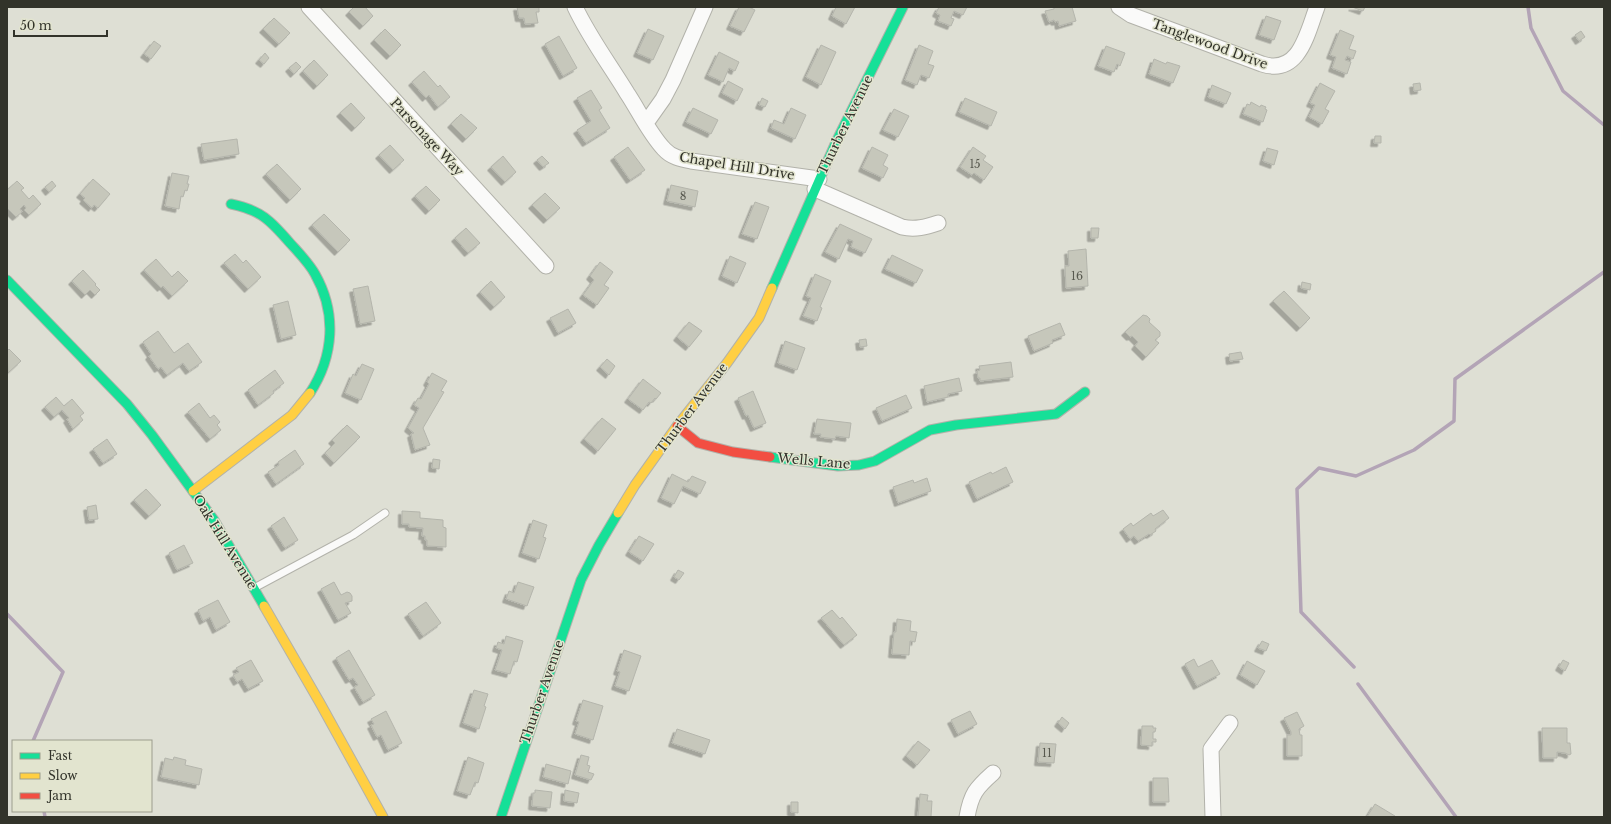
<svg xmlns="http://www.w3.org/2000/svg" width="1611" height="824" font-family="'Libre Baskerville',serif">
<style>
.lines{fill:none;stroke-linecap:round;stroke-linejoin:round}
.stream{stroke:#b3a4b6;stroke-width:3.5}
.building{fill:#c6c7bb;stroke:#b4b5ac;filter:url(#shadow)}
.lane-casing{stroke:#b2b2aa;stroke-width:9}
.street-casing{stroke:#b2b2aa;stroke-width:17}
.fast-casing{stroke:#b2b2aa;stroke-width:11}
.slow-casing{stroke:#b2b2aa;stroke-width:11}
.jam-casing{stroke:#b2b2aa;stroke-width:11}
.lane{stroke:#fafaf9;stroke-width:7}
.street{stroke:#fafaf9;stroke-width:15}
.fast{stroke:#16e098;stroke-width:9}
.slow{stroke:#ffcf43;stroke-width:9}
.jam{stroke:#f24e42;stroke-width:9}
.labels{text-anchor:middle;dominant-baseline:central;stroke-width:3;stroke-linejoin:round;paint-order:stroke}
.number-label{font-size:11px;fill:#58594f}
.street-label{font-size:13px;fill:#32332a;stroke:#e2e4cf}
</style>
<defs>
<filter id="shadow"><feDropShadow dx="-3.5" dy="3.5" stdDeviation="0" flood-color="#0004"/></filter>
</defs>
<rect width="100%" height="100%" fill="#dedfd4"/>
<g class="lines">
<path class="stream" d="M 1528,7 L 1531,28 L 1563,91 L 1604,125
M 7,614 L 63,672 L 33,741
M 1354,667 L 1301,612 L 1297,489 L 1319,468 L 1356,476 L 1414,450 L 1454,421 L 1455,379 L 1604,272
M 1358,684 L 1456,817
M 44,811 L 45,817"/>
</g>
<path class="building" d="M 354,7 L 365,7 L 373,16 L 363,26 L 349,12 Z
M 517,7 L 539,7 L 539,12 L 536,12 L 538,23 L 525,24 L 524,18 L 519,18 Z
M 739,7 L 749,7 L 755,10 L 744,32 L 730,26 Z
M 836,7 L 855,7 L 846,24 L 832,16 Z
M 939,7 L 967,7 L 963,15 L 954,11 L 951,18 L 954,19 L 951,26 L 938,21 L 940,15 L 936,13 Z
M 1054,7 L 1072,7 L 1076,21 L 1059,26 L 1058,21 L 1055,22 L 1054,20 L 1049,22 L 1045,11 L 1054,9 Z
M 1352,7 L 1365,7 L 1363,11 Z
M 1266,16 L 1281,21 L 1274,40 L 1259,35 Z
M 274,18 L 290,33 L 279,44 L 263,29 Z
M 385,29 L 401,45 L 390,56 L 374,40 Z
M 648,29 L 664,36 L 653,60 L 637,53 Z
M 1340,30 L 1354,36 L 1349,49 L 1356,51 L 1353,59 L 1347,56 L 1345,60 L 1351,62 L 1347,74 L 1332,68 L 1336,57 L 1330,55 Z
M 1581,31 L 1585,37 L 1579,41 L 1575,35 Z
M 559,36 L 577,68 L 563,76 L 545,44 Z
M 154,41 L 161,46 L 151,59 L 144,54 Z
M 821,45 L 836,52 L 821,85 L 806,77 Z
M 919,45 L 933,51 L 928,64 L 934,66 L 929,78 L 921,75 L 917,85 L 905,80 Z
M 1106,46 L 1125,53 L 1120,66 L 1117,64 L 1114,72 L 1098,66 Z
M 719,52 L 739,62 L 735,71 L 729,68 L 723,82 L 708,75 Z
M 265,53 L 269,58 L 264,64 L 259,60 Z
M 1154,59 L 1166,64 L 1167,62 L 1180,66 L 1173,83 L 1149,74 Z
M 314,60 L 328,75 L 317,86 L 303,71 Z
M 296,62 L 301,67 L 294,74 L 289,68 Z
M 424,71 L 438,87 L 440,85 L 450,97 L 438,107 L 429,95 L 426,98 L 412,82 Z
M 728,81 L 743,89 L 737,101 L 722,93 Z
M 1320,83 L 1335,91 L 1325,109 L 1329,111 L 1322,124 L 1309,117 L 1315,105 L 1310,103 Z
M 1420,83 L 1421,90 L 1414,91 L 1413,84 Z
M 1212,85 L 1231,93 L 1226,104 L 1208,97 Z
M 591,90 L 602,108 L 599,110 L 610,128 L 586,143 L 577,130 L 591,121 L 577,98 Z
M 762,98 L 768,101 L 765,107 L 759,105 Z
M 965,98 L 997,112 L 991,126 L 959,112 Z
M 1251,102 L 1260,107 L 1261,105 L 1266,107 L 1265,109 L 1267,110 L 1263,122 L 1243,114 L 1247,104 L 1250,105 Z
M 351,103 L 365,118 L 355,128 L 340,113 Z
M 693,108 L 718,120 L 711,134 L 686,122 Z
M 791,108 L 806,115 L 795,139 L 771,128 L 774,120 L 784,124 Z
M 894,109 L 909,116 L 898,137 L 883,130 Z
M 461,114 L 477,128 L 466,139 L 451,124 Z
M 1375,136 L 1381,136 L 1381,143 L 1374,143 Z
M 237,139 L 239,154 L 204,160 L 201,144 Z
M 390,145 L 404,160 L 393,170 L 379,155 Z
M 628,147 L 645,170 L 630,180 L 614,157 Z
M 872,147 L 888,155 L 883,165 L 888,168 L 883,178 L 862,168 Z
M 973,147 L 986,156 L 983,160 L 993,167 L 984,180 L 974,173 L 972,175 L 960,167 Z
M 1267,148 L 1278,151 L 1274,165 L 1263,161 Z
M 503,156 L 516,172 L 505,182 L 491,167 Z
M 542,156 L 549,163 L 543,167 L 537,160 Z
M 277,164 L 301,189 L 290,200 L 266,174 Z
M 172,173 L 189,176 L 187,184 L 189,184 L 187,191 L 185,190 L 183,197 L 181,196 L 179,209 L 165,206 Z
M 93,179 L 110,194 L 98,208 L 94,205 L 92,208 L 83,200 L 85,198 L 80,194 Z
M 17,181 L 24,188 L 21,190 L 29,199 L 33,195 L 41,204 L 29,215 L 24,210 L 26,208 L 24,205 L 20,209 L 22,212 L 16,217 L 7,208 L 7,190 Z
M 52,181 L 56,186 L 49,192 L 45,187 Z
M 671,185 L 698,191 L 695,207 L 667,201 Z
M 426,186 L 440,200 L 429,211 L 415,196 Z
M 545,193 L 560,208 L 547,220 L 532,205 Z
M 755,202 L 769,207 L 757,239 L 742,234 Z
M 324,214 L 350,240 L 338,252 L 312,225 Z
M 840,224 L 872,239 L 865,253 L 851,247 L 853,241 L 848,239 L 839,259 L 825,252 Z
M 466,228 L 480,243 L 468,253 L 455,238 Z
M 1091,228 L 1099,228 L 1098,238 L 1091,238 Z
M 1086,249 L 1088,286 L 1066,288 L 1065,266 L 1069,266 L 1068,251 Z
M 235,254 L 243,263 L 246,260 L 261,277 L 248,289 L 224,263 Z
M 892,255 L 923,270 L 916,283 L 885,269 Z
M 730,256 L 746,263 L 737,283 L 722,276 Z
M 156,259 L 172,277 L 178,271 L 188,281 L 172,296 L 163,286 L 161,288 L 144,270 Z
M 600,262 L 613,272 L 604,285 L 609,288 L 597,305 L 583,295 L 594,280 L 590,276 Z
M 83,270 L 96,284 L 95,285 L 100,290 L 95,295 L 90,290 L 85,295 L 72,281 Z
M 815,274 L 831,281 L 820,307 L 822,308 L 817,321 L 803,316 L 811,298 L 806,296 Z
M 491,281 L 505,297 L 494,307 L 480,292 Z
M 1302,282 L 1311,284 L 1310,290 L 1301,288 Z
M 368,286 L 375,321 L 360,324 L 353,289 Z
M 1284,291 L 1310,318 L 1300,328 L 1273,301 Z
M 288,301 L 296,335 L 281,339 L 273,305 Z
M 568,309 L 576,323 L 558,333 L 550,318 Z
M 1143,315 L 1147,316 L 1150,319 L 1149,322 L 1160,332 L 1160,336 L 1155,340 L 1159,343 L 1146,357 L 1135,346 L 1138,342 L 1132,336 L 1130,337 L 1125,332 Z
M 689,322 L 702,331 L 689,347 L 677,337 Z
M 1060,323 L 1065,335 L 1052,340 L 1053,343 L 1034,351 L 1028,336 Z
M 158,331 L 174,353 L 188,343 L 202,362 L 189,371 L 183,363 L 167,375 L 161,367 L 158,369 L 149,356 L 151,354 L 143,342 Z
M 866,339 L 867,346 L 860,347 L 859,340 Z
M 785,341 L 805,348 L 797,370 L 778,363 Z
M 9,349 L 21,361 L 8,373 L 7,351 Z
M 1241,352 L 1243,359 L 1230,361 L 1229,354 Z
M 607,359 L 615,366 L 609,375 L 600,367 Z
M 1011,362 L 1013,377 L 980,381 L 980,378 L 978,378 L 977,371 L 980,370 L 979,366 Z
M 362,364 L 374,369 L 361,400 L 345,393 L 353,374 L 356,376 Z
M 275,370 L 284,383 L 273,391 L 274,393 L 258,405 L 248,390 Z
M 432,373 L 447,381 L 441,391 L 444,392 L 423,428 L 430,445 L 415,450 L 411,434 L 414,433 L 408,428 L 419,408 L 414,405 L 418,398 L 421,399 L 429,384 L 427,382 Z
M 959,378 L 962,391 L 948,394 L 948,397 L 927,402 L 924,386 Z
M 643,379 L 661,393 L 656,399 L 655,398 L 651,403 L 649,402 L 643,410 L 628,399 Z
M 753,391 L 766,423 L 754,428 L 748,415 L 746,416 L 738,398 Z
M 906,395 L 912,408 L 882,421 L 876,408 Z
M 56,397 L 64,406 L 72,399 L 84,413 L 80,416 L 83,420 L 73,429 L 67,419 L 69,418 L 62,410 L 54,417 L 45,407 Z
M 199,403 L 210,418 L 214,415 L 220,422 L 217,425 L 221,430 L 210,439 L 188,412 Z
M 602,418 L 616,429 L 598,451 L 584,439 Z
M 817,419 L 851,423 L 849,438 L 836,436 L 835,439 L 820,437 L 821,434 L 814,434 Z
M 347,425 L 360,437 L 334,463 L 325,453 L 335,443 L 332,440 Z
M 107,439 L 117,454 L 103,463 L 93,449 Z
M 295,450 L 304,464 L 276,484 L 268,472 L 279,465 L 278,462 Z
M 433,459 L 440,460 L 439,469 L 432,468 Z
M 1006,467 L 1013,482 L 977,499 L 969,482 L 991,472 L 992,474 Z
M 672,474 L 688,482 L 692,476 L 706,482 L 700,494 L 683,486 L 674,504 L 661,498 Z
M 927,478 L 931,491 L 898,503 L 893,487 L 913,480 L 914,483 Z
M 146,489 L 161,505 L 149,516 L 134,500 Z
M 96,505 L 98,519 L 89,520 L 87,507 Z
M 1163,510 L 1169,518 L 1155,529 L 1156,531 L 1150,535 L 1149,534 L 1138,541 L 1134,536 L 1130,539 L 1123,529 L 1131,523 L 1133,526 L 1151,513 L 1153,516 Z
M 402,511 L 420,512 L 420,518 L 443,520 L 443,527 L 446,528 L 446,547 L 427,546 L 427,540 L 425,540 L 425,536 L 422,536 L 423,528 L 409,527 L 409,524 L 402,524 Z
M 284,517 L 298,540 L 285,548 L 271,526 Z
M 533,520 L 547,525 L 543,537 L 546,538 L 539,559 L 522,553 Z
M 639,536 L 654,544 L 643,561 L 629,552 Z
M 184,545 L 193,563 L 177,570 L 169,553 Z
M 678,570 L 684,573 L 679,580 L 674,577 Z
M 334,582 L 341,595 L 347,592 L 350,593 L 352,596 L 352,601 L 345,603 L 351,613 L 338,620 L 321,589 Z
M 518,582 L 534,587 L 527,606 L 506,599 L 509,591 L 514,593 Z
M 218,600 L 230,622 L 216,630 L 210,617 L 203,621 L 198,610 Z
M 426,602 L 441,623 L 423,636 L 408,614 Z
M 832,610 L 840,619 L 842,617 L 857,635 L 844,645 L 821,618 Z
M 897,619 L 911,621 L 910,631 L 917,632 L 915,642 L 910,641 L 909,655 L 892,654 L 894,632 L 896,632 Z
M 506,636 L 523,641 L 517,662 L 514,661 L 510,674 L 495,670 L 502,650 L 496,648 L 498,642 L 504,644 Z
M 1262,641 L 1269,644 L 1266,651 L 1258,648 Z
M 349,650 L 375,695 L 363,702 L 354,687 L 358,685 L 353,678 L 349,680 L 336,658 Z
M 624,650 L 641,656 L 629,691 L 615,686 L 620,672 L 617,671 Z
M 1194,659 L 1198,667 L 1212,660 L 1220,674 L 1197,686 L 1185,664 Z
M 251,660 L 263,681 L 248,689 L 242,679 L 237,682 L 233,675 L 239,672 L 236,668 Z
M 1563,660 L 1569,663 L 1565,671 L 1559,667 Z
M 1247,661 L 1265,671 L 1257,685 L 1240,675 Z
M 474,690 L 488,694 L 484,706 L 486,707 L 479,729 L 463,723 Z
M 583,700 L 603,706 L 593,740 L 575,734 L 579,722 L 576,721 Z
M 386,711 L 402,743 L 388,750 L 381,735 L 377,737 L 371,725 L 374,724 L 371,719 Z
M 970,711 L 977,724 L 958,734 L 951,720 Z
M 1297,712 L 1304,726 L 1299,729 L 1300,735 L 1302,735 L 1302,756 L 1287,756 L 1287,735 L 1291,735 L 1291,732 L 1284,718 Z
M 1062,717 L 1069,723 L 1065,729 L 1058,723 Z
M 1142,726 L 1153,726 L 1153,728 L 1156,728 L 1155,732 L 1153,732 L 1153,739 L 1156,739 L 1156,742 L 1152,742 L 1152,746 L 1141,745 Z
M 1542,728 L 1567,728 L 1567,743 L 1570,743 L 1571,754 L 1569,755 L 1565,753 L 1557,752 L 1557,758 L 1543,758 Z
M 677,729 L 710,740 L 705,754 L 672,743 Z
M 918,741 L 930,750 L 917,765 L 906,756 Z
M 1040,743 L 1056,744 L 1054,763 L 1038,762 Z
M 581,755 L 589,757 L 587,765 L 590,766 L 588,772 L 594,774 L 591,780 L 575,775 Z
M 174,757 L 186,760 L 185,765 L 202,769 L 199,785 L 161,777 L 165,758 L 173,760 Z
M 468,757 L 484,763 L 478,783 L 475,782 L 470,795 L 457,791 Z
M 546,764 L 571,771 L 568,784 L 543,777 Z
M 1153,778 L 1168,778 L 1169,802 L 1153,802 Z
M 535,790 L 552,792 L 550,808 L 532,806 L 533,793 L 535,793 Z
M 565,790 L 579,793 L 577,803 L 564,801 Z
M 920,794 L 928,795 L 927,801 L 932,801 L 931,817 L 918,817 Z
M 791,802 L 798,802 L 798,813 L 791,812 Z
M 1375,804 L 1395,816 L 1394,817 L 1367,817 Z"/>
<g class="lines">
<g class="lane-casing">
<path id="lane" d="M 256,587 L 353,535 L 385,513"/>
</g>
<g class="street-casing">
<path id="street" d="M 309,7 L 546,266
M 575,7 C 589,37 610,65 627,93 C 639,111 649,133 664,149 C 671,157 681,159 691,161 L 819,179
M 1119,7 L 1131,15 L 1262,64 C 1299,76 1307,34 1317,7
M 646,123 L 663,99 L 673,80 L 705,7
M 815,189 L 902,227 C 915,230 926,227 938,223
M 967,817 C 971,794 976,788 993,773
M 1213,817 L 1211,749 L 1230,723"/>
</g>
<g class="fast-casing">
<path id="fast" d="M 231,204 C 261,210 271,221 290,243 C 299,253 309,263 315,274 C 337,313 334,356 310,393
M 7,280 L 127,404 L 152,435 L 214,520 L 264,606
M 772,288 L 836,142 L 903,7
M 770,457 L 838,466 L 859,465 L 875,461 L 930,430 L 956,425 L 1056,414 L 1085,392
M 501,817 L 581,580 L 599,545 L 618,513"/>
</g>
<g class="slow-casing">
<path id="slow" d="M 193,491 L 292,415 L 310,393
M 618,513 L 635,485 L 677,426 L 727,363 L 759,318 L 772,288
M 264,606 L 320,703 L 383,817"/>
</g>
<g class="jam-casing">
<path id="jam" d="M 677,426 L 698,443 L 733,452 L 770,457"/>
</g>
<use href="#lane" class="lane"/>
<use href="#street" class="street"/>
<use href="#fast" class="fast"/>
<use href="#slow" class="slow"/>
<use href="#jam" class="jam"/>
</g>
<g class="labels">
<g class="number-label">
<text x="975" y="164">15</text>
<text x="683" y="196">8</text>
<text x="1077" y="276">16</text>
<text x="1047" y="753">11</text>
</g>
<g class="street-label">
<text transform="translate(1210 44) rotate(20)">Tanglewood Drive</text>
<text transform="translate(845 125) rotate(-64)">Thurber Avenue</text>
<text transform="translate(427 137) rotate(47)">Parsonage Way</text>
<text transform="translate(737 166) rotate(9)">Chapel Hill Drive</text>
<text transform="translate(692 408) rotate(-53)">Thurber Avenue</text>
<text transform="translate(814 461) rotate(5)">Wells Lane</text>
<text transform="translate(225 542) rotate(58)">Oak Hill Avenue</text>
<text transform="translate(542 692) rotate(-71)">Thurber Avenue</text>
</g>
</g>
<rect width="1611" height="824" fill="none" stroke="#32332a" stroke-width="16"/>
<rect x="12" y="740" width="140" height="72" fill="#e2e4cf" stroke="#9c9d8d"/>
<rect x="20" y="753" width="20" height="6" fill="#16e098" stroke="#9c9d8d"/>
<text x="48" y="760" font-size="12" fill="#32332a">Fast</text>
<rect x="20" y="773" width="20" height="6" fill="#ffcf43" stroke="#9c9d8d"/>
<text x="48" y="780" font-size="12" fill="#32332a">Slow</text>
<rect x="20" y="793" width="20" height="6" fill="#f24e42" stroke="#9c9d8d"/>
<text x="48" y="800" font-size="12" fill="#32332a">Jam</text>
<path d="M14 30v6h93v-6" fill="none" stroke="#32332a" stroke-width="2"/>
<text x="20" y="30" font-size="12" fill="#32332a" stroke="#e2e4cf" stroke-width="3" paint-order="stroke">50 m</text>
</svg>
